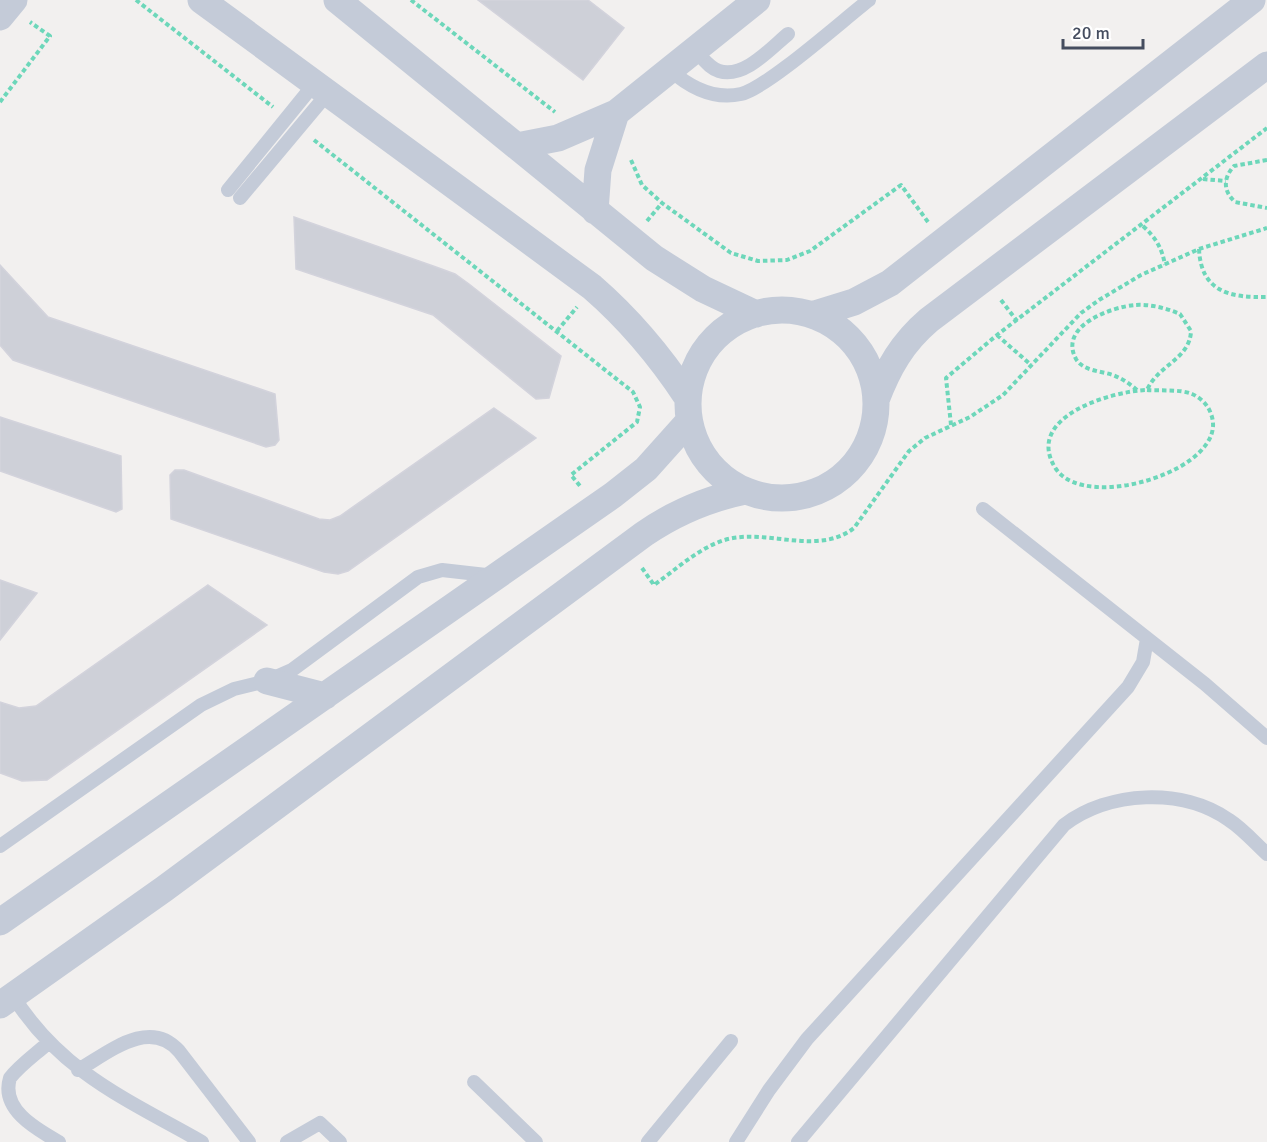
<svg xmlns="http://www.w3.org/2000/svg" width="1267" height="1142" font-family="Signika,sans-serif">
<style>
.building{fill:#ced0d8;stroke:#d3d3dc;stroke-width:1.5}
.lines{fill:none;stroke-linecap:round;stroke-linejoin:round}
.path{stroke:#6dd7ba;stroke-width:4;stroke-dasharray:4.5 3;stroke-linecap:butt}
.lane{stroke:#c4cbd8;stroke-width:14}
.street{stroke:#c4cbd8;stroke-width:27}
</style>
<rect width="100%" height="100%" fill="#f2f0ef"/>
<path class="building" d="M 478,0 L 588,0 L 624,28 L 583,80 Z
M 294,217 L 436,267 L 455,274 L 469,284 L 561,356 L 549,398 L 536,399 L 433,315 L 296,269 Z
M 0,265 L 48,317 L 275,394 L 279,440 L 275,445 L 266,447 L 13,360 L 0,345 Z
M 494,408 L 536,438 L 348,571 L 338,574 L 324,572 L 171,519 L 170,475 L 175,470 L 184,470 L 319,519 L 330,520 L 340,516 Z
M 0,417 L 121,456 L 122,509 L 116,512 L 0,471 Z
M 0,580 L 37,593 L 0,640 Z
M 208,585 L 267,625 L 47,780 L 22,781 L 0,773 L 0,702 L 19,708 L 36,706 Z"/>
<g class="lines">
<path class="path" d="M 136,0 L 273,107
M 411,0 L 555,112
M 0,102 L 50,36 L 30,22
M 314,140 L 633,392 L 640,407 L 637,422 L 571,475 L 580,486
M 631,160 L 642,185 L 662,203 L 731,253 L 758,261 L 787,260 L 810,251 L 901,185 L 928,222
M 1267,160 L 1234,166 C 1223,178 1223,191 1235,202 L 1267,208
M 1203,179 L 1226,181
M 647,221 L 662,203
M 1143,226 C 1156,238 1162,248 1165,265
M 1199,249 C 1201,292 1230,298 1267,297
M 1001,300 L 1017,321
M 557,331 L 577,307
M 997,335 L 1031,365
M 1137,390 C 1130,384 1123,379 1113,375 C 1101,371 1083,371 1076,359 C 1058,326 1111,307 1135,305 C 1150,304 1166,308 1180,314 L 1191,331 C 1190,359 1158,365 1147,390
M 1147,390 C 1161,391 1180,389 1192,394 C 1201,398 1208,405 1211,414 C 1232,468 1087,514 1056,469 C 1022,417 1112,391 1147,390 Z
M 951,425 L 946,378 L 997,335 L 1267,128
M 642,568 L 654,585 C 678,568 704,543 733,538 C 773,531 819,555 854,528 L 909,451 L 925,438 L 970,417 L 1003,395 L 1081,313 L 1099,300 L 1141,275 L 1199,249 L 1267,228"/>
<path class="lane" d="M 694,50 C 702,57 709,68 719,71 C 744,79 771,48 788,34
M 669,69 C 689,87 714,100 741,94 C 767,88 843,20 869,0
M 228,190 L 315,83
M 240,198 L 328,93
M 983,509 L 1205,684 L 1267,738
M 0,846 L 201,705 L 234,689 L 267,681 L 292,670 L 418,577 L 442,570 L 495,576
M 13,996 C 61,1072 126,1099 202,1142
M 48,1043 C 36,1054 20,1065 10,1078 C 0,1110 38,1130 59,1142
M 78,1070 C 108,1053 149,1017 179,1051 L 249,1142
M 474,1082 L 536,1142
M 287,1142 L 320,1123 L 340,1142
M 648,1142 L 731,1041
M 736,1142 L 769,1090 L 807,1039 L 1128,687 L 1143,662 L 1147,639
M 798,1142 L 1064,825 C 1109,791 1182,787 1229,820 C 1243,829 1255,843 1267,854"/>
<path class="street" d="M 201,0 L 592,287 C 630,320 660,356 687,397
M 337,0 L 654,258 L 703,289 L 756,314
M 0,17 L 14,0
M 517,146 L 558,138 L 616,113 L 757,0
M 595,211 L 598,170 L 616,113
M688 404a94 94 0 1 1 188 0a94 94 0 1 1-188 0Z
M 812,315 L 854,302 L 890,283 L 1252,0
M 876,400 C 888,368 902,343 929,320 L 1267,65
M 267,681 L 325,696
M 0,922 L 613,495 L 646,469 L 689,421
M 0,1005 L 164,889 L 644,534 C 676,512 707,499 745,491"/>
</g>
<path d="M1063 39v9h80v-9" fill="none" stroke="#454d5f" stroke-width="3"/>
<text x="1072" y="39" font-size="18" fill="#454d5f" stroke="#ffffff" stroke-width="4.5" paint-order="stroke">20 m</text>
</svg>
